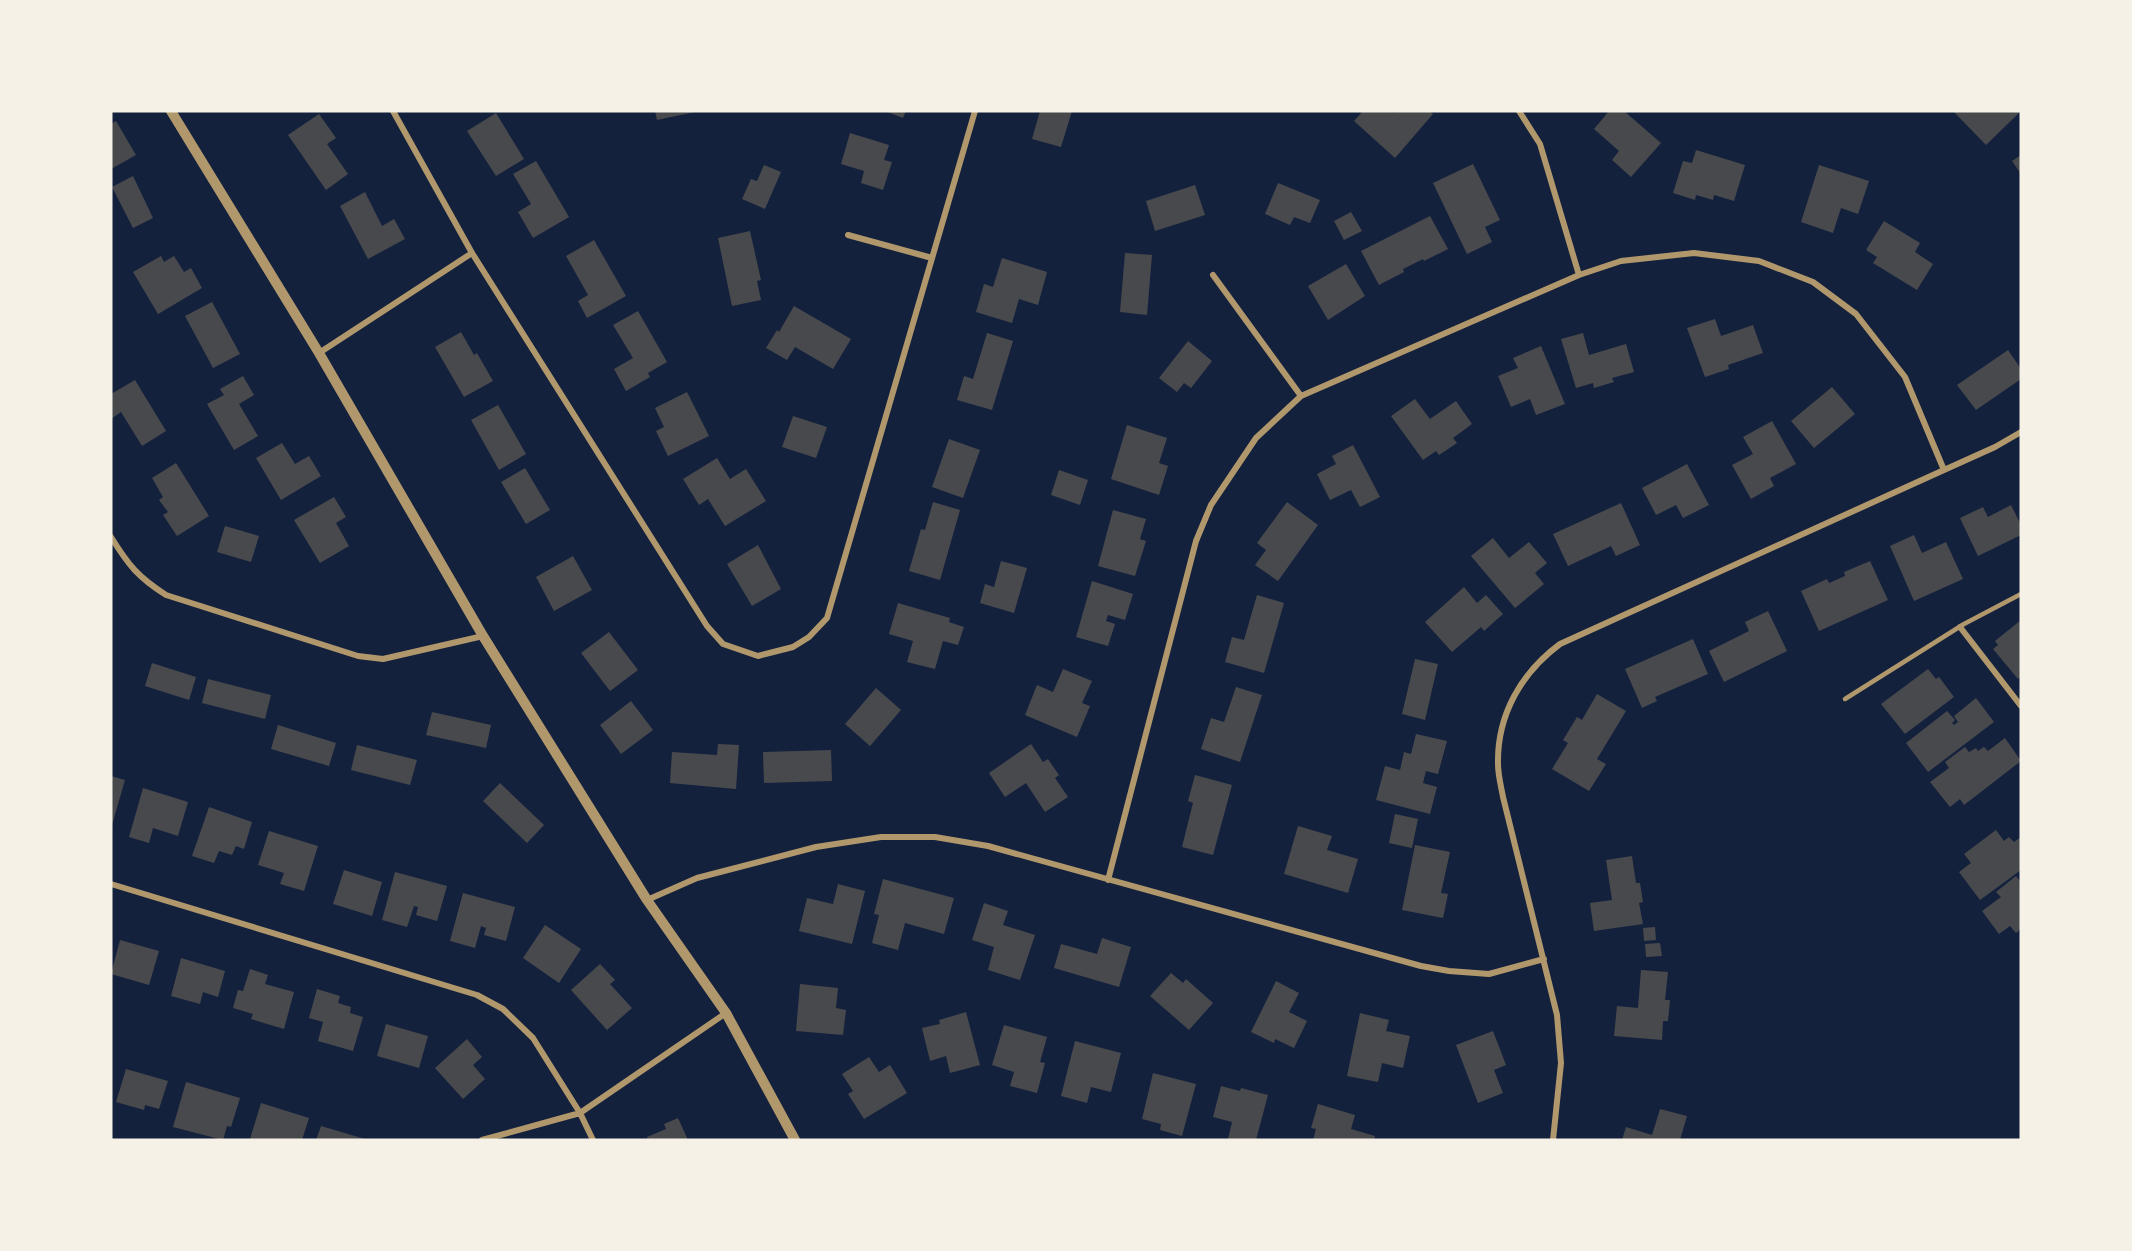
<svg xmlns="http://www.w3.org/2000/svg" width="2132" height="1251" font-family="'Fira Sans',sans-serif">
	<style>
		.building { fill: #48494c }
		.lines { fill: none; stroke-linecap: round; stroke-linejoin: round }
		.service { stroke: #b1986c; stroke-width: 4.5 }
		.minor { stroke: #b1986c; stroke-width: 6 }
		.tertiary { stroke: #b1986c; stroke-width: 10 }
	</style>
	<rect width="100%" height="100%" fill="#14213d"/>
	<path class="building" d="M655,111H694L695,112L657,120Z
		M885,111H906L903,118Z
		M1040,111H1072L1061,147L1032,139Z
		M1363,111H1391L1393,113L1394,111H1430L1433,114L1395,158L1354,121Z
		M1609,111H1624L1661,143L1631,177L1612,160L1619,151L1594,129Z
		M1953,111H2021L1986,145Z
		M496,113L524,159L496,176L467,131Z
		M319,114L336,138L327,144L348,174L326,190L288,135Z
		M116,121L136,155L111,169V124Z
		M850,133L889,145L884,160L892,162L883,190L861,183L864,171L841,164Z
		M1696,150L1745,165L1734,201L1714,195L1713,200L1696,195L1695,200L1673,193L1683,161L1692,163Z
		M2021,155V174L2012,161Z
		M536,161L569,217L533,238L518,212L531,204L513,174Z
		M1473,164L1500,220L1485,227L1492,242L1467,254L1433,183Z
		M764,165L781,172L765,209L742,199L751,179L757,181Z
		M1819,165L1869,181L1858,214L1841,208L1833,233L1801,222Z
		M133,176L153,218L133,228L112,187Z
		M1278,183L1320,200L1310,223L1294,217L1290,225L1265,214Z
		M1195,185L1205,215L1155,231L1146,201Z
		M365,192L382,226L394,219L405,239L368,259L340,206Z
		M1351,212L1362,231L1344,240L1334,221Z
		M1430,216L1448,249L1424,261L1423,259L1403,269L1404,272L1379,285L1361,251Z
		M1884,221L1920,243L1915,252L1933,264L1917,290L1873,263L1877,257L1866,250Z
		M750,231L761,280L757,281L761,300L732,306L718,238Z
		M594,240L626,296L587,318L578,301L588,295L566,256Z
		M1125,253L1152,255L1147,315L1120,312Z
		M161,256L164,262L174,256L184,272L191,268L202,288L158,314L133,272Z
		M1002,258L1047,272L1038,305L1019,299L1012,323L976,312L984,284L993,287Z
		M1346,264L1365,296L1328,320L1308,286Z
		M212,302L240,354L213,368L185,316Z
		M794,306L851,339L833,369L795,347L787,360L766,348L777,330L779,332Z
		M638,311L667,362L648,373L650,377L626,391L614,369L633,358L613,325Z
		M1715,319L1721,336L1753,325L1763,353L1728,365L1729,369L1705,377L1687,328Z
		M461,332L474,355L477,353L493,381L464,397L435,347Z
		M987,333L1013,341L992,410L957,400L964,376L973,379Z
		M1583,333L1589,355L1626,344L1634,372L1612,378L1614,382L1594,388L1593,383L1576,388L1561,339Z
		M1188,341L1212,361L1191,388L1184,383L1177,392L1159,378Z
		M1541,346L1565,404L1536,415L1530,399L1511,407L1498,376L1518,368L1513,358Z
		M2008,350L2021,369V379L1976,410L1957,385Z
		M243,376L254,395L239,404L258,436L234,450L207,404L224,395L220,389Z
		M135,380L166,431L142,446L121,412L111,419V394Z
		M1832,387L1855,414L1814,448L1791,421Z
		M687,392L709,436L668,456L656,431L664,427L655,408Z
		M1415,399L1430,419L1456,401L1472,424L1453,438L1457,443L1439,455L1436,451L1423,460L1391,416Z
		M498,405L526,454L499,470L471,420Z
		M793,416L827,427L816,458L782,447Z
		M1772,421L1796,464L1770,478L1774,486L1751,499L1732,465L1753,454L1743,437Z
		M1127,425L1167,438L1159,463L1168,466L1159,495L1111,479Z
		M949,439L980,450L963,498L932,487Z
		M282,443L295,464L309,456L321,476L281,500L256,458Z
		M1353,445L1380,497L1360,507L1351,490L1330,500L1317,474L1336,464L1332,456Z
		M717,458L730,479L746,469L766,501L725,526L708,499L699,505L683,479Z
		M176,463L209,516L177,536L163,515L168,512L159,500L163,497L152,478Z
		M1687,464L1709,505L1683,518L1676,505L1656,515L1642,488Z
		M525,468L550,510L526,524L501,482Z
		M1059,470L1088,480L1080,505L1051,495Z
		M334,497L346,517L336,523L349,546L320,563L294,520Z
		M933,502L960,510L940,580L909,571L921,529L925,530Z
		M1287,502L1318,525L1278,581L1255,565L1266,550L1257,543Z
		M1621,503L1640,545L1616,556L1611,546L1568,566L1553,534Z
		M2011,505L2021,525V535L1978,556L1960,518L1983,507L1988,517Z
		M1113,510L1146,519L1140,539L1146,541L1135,576L1098,566Z
		M225,526L259,536L251,562L217,552Z
		M1914,535L1922,553L1946,542L1963,579L1914,601L1890,546Z
		M1493,538L1509,558L1529,542L1547,563L1535,573L1544,584L1515,608L1471,556Z
		M758,545L781,589L752,606L727,564Z
		M573,556L592,590L554,611L536,577Z
		M1001,561L1027,568L1014,613L980,603L985,584L994,587Z
		M1870,561L1888,600L1819,631L1801,591L1827,579L1829,583L1845,576L1844,572Z
		M1092,581L1133,594L1125,620L1108,615L1106,621L1115,624L1108,646L1076,637Z
		M1464,587L1477,603L1486,595L1503,614L1484,631L1481,627L1452,652L1425,622Z
		M1257,595L1284,603L1264,673L1225,662L1232,637L1244,640Z
		M898,603L950,618L949,622L964,627L958,645L943,641L935,669L907,662L913,641L889,634Z
		M1768,611L1787,651L1724,682L1709,651L1749,631L1745,622Z
		M2021,620V676L2018,679L1993,649L1998,645L1995,641Z
		M609,632L638,670L610,691L581,653Z
		M1693,639L1708,674L1655,697L1657,701L1642,708L1625,669Z
		M1415,659L1438,664L1425,720L1402,714Z
		M152,663L196,677L189,700L145,686Z
		M1063,669L1092,681L1082,703L1090,706L1077,737L1025,715L1037,685L1053,692Z
		M1928,669L1936,679L1939,677L1954,697L1905,734L1881,704Z
		M208,679L271,695L265,719L202,703Z
		M1236,687L1262,695L1240,762L1201,749L1211,718L1224,722Z
		M876,688L901,710L870,746L845,724Z
		M1597,694L1626,711L1597,759L1606,764L1589,791L1552,769L1568,743L1563,740L1577,717L1582,720Z
		M1976,698L1994,722L1928,772L1906,743L1947,711L1955,720L1952,723L1954,725L1958,722L1954,716Z
		M631,701L653,730L621,754L600,725Z
		M432,712L491,725L486,748L426,735Z
		M278,725L336,743L329,766L271,749Z
		M1416,734L1447,741L1438,774L1426,771L1423,783L1437,787L1430,814L1376,800L1385,766L1400,770L1404,752L1411,754Z
		M2005,738L2021,761L1964,805L1960,799L1950,807L1930,782L1949,768L1945,762L1965,747L1969,752L1976,748L1978,751L1984,747L1988,751Z
		M718,744L739,745L736,789L670,783L672,752L717,755Z
		M1031,744L1043,762L1048,759L1059,775L1055,778L1068,797L1045,812L1026,783L1005,797L989,773Z
		M357,745L417,760L410,785L351,770Z
		M831,750L832,781L764,783L763,752Z
		M1195,775L1232,785L1213,855L1182,847L1193,803L1188,801Z
		M111,776L125,780L112,825H111Z
		M500,783L544,825L527,843L483,801Z
		M143,788L188,802L178,836L153,828L149,843L129,837Z
		M209,807L252,822L244,849L236,846L232,855L219,851L214,863L192,856Z
		M1395,814L1418,819L1412,848L1389,843Z
		M1298,826L1332,836L1327,850L1358,859L1348,893L1284,874Z
		M1996,830L2004,841L2009,837L2014,842L2021,837V870L1980,900L1959,872L1971,863L1964,854Z
		M269,831L318,846L304,891L280,884L284,873L258,865Z
		M1415,845L1450,852L1441,893L1448,894L1443,918L1402,910Z
		M1632,856L1636,883H1640L1643,902L1639,903L1643,924L1594,931L1590,903L1612,900L1606,860Z
		M344,870L382,882L372,916L333,904Z
		M395,872L447,886L437,921L416,915L418,907L414,906L407,927L382,920Z
		M2016,876L2021,882V929L2016,933L2010,926L1999,934L1982,911L2001,897L1996,892Z
		M883,879L954,898L944,934L905,923L898,950L872,943L879,915L874,914Z
		M838,884L865,891L852,944L799,931L807,898L833,904Z
		M463,893L515,907L506,941L484,935L486,928L481,926L475,948L450,941Z
		M984,903L1008,911L1003,925L1035,935L1020,980L988,970L994,947L972,940Z
		M545,925L581,949L559,983L523,958Z
		M1655,927L1656,940L1644,941L1643,928Z
		M1102,938L1131,947L1119,987L1054,968L1061,944L1097,954Z
		M120,940L159,951L149,985L111,974Z
		M1660,943L1662,956L1646,957L1645,944Z
		M181,958L225,971L218,997L203,992L200,1004L171,996Z
		M600,964L615,980L610,984L632,1008L607,1030L571,990Z
		M250,969L268,975L265,984L294,992L284,1029L251,1019L253,1014L233,1008L238,990L243,991Z
		M1641,970L1668,972L1665,1000H1670L1668,1021H1663L1662,1040L1614,1036L1617,1006L1638,1008Z
		M1171,973L1183,983L1186,979L1213,1003L1189,1030L1150,996Z
		M1276,981L1299,993L1289,1012L1307,1021L1294,1048L1275,1039L1274,1043L1251,1032Z
		M800,984L838,988L836,1008L846,1010L843,1035L796,1031Z
		M317,989L340,996L338,1003L351,1007L350,1013L363,1017L353,1051L318,1041L323,1022L309,1018Z
		M966,1012L980,1065L950,1073L946,1056L930,1061L922,1028L940,1024L939,1020Z
		M1360,1013L1389,1020L1386,1031L1410,1036L1403,1068L1382,1063L1378,1082L1347,1076Z
		M386,1024L428,1036L419,1068L377,1056Z
		M1004,1025L1047,1037L1040,1062L1045,1063L1037,1093L1010,1086L1014,1072L992,1065Z
		M1493,1031L1506,1065L1494,1070L1503,1093L1478,1103L1456,1045Z
		M467,1039L482,1057L473,1065L485,1079L463,1099L435,1068Z
		M1075,1041L1121,1053L1111,1092L1091,1087L1087,1103L1061,1096Z
		M869,1057L879,1072L890,1065L907,1093L864,1119L848,1094L853,1091L842,1074Z
		M126,1069L168,1081L159,1109L145,1105L144,1110L116,1102Z
		M1153,1073L1196,1084L1182,1136L1160,1130L1161,1124L1142,1119Z
		M186,1082L240,1098L231,1127L227,1126L223,1140L173,1127Z
		M1221,1086L1240,1091L1241,1088L1268,1095L1256,1140L1228,1139L1232,1122L1213,1117Z
		M261,1103L309,1118L302,1140L250,1139Z
		M1318,1104L1355,1115L1351,1129L1375,1136L1374,1140H1313L1316,1129L1311,1128Z
		M1660,1109L1687,1116L1680,1140H1622L1626,1127L1652,1135Z
		M678,1118L688,1140H648L647,1137L666,1129L664,1124Z
		M321,1126L365,1139V1140H316Z"/>
	<g class="lines">
		<path class="service" d="M1845,699L1964,624L2021,594"/>
		<path class="minor" d="M393,111L472,253L707,626L723,644L758,656L793,647L809,637L827,618L975,111
			M1519,111L1540,144L1579,275
			M848,235L932,258
			M1213,275L1301,396
			M319,353L472,253
			M111,537C129,566 138,577 166,595L358,656L383,659L483,636
			M1960,627L2021,706
			M1108,880L1196,541L1211,505L1256,438L1301,396L1579,275L1621,261L1694,253L1759,261L1813,282L1856,314L1905,377L1944,470
			M111,884L477,995L503,1009L533,1038L580,1113L593,1140
			M647,900L697,878L816,847L881,837H935L988,846L1421,966L1449,971L1489,974L1544,959
			M482,1140L580,1113L726,1013
			M1553,1140L1561,1063L1557,1015L1503,797C1501,786 1498,775 1498,764C1497,715 1521,673 1560,644L1944,470L1995,447L2021,432"/>
		<path class="tertiary" d="M171,111L319,353L483,636L647,900L726,1013L795,1140"/>
	</g>
	<rect width="2132" height="1251" fill="none" stroke="#f6f1e7" stroke-width="225"/>
</svg>
